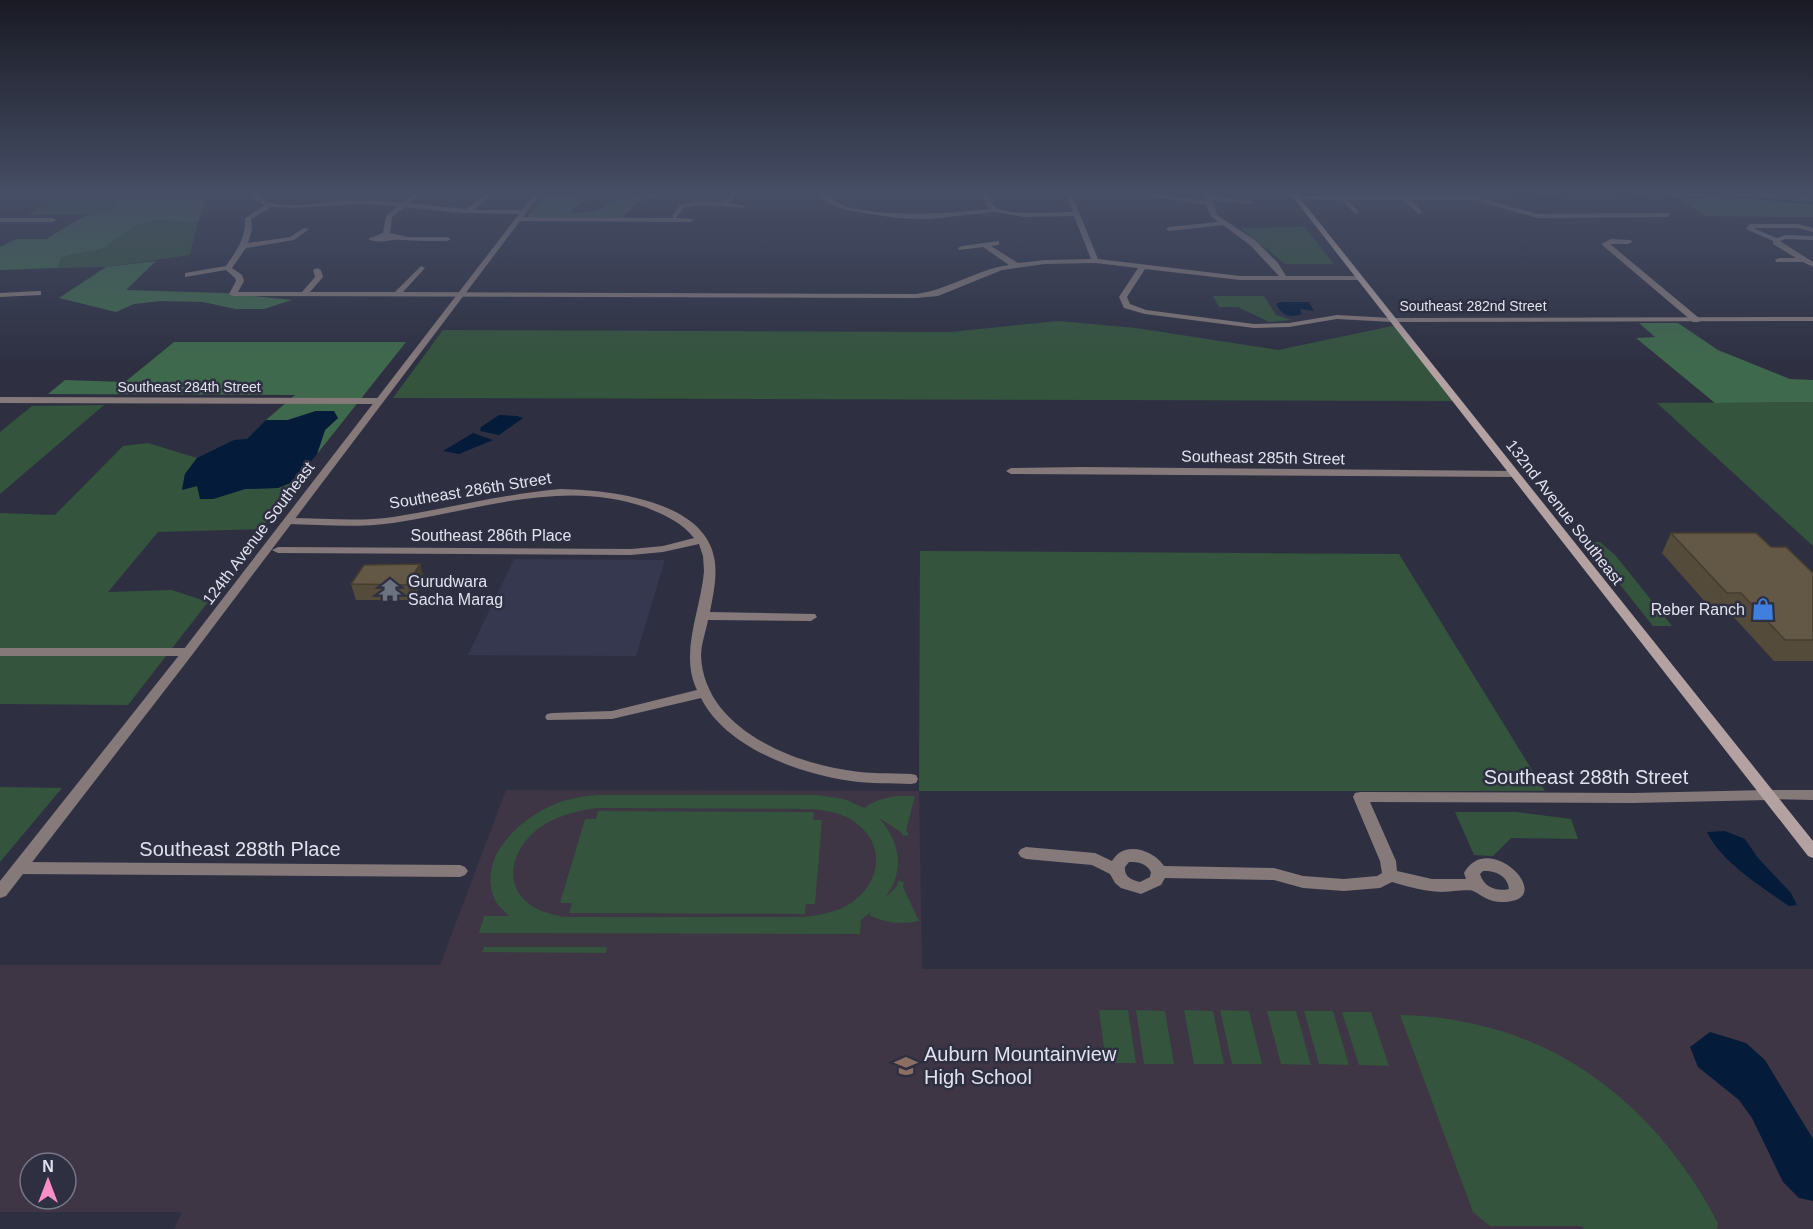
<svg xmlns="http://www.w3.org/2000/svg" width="1813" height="1229" font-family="Helvetica,sans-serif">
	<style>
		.built { fill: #363850 }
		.education { fill: #3e3545; fill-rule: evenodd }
		.green { fill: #34543d; fill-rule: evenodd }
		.forest { fill: #3f694c }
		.water { fill: #041b3a }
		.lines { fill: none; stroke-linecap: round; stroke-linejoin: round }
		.stream { stroke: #041b3a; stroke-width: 2 }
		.minor { fill: #85797a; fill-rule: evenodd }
		.tertiary { fill: #85797a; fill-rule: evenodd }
		.secondary { fill: #b4a2a2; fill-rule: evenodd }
		.wall { fill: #554b3b }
		.shaded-wall { fill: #453d30 }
		.building { fill: #635745; stroke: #453d30; stroke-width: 1.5 }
		.labels { text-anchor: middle; stroke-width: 5; stroke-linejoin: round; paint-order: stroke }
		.far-street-label { font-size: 14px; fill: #e1e2ee; stroke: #2e3042 }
		.street-label { font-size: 16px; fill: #e1e2ee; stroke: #2e3042 }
		.poi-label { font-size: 16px; fill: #e1e2ee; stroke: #2e3042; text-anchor: start }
		.near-street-label { font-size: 20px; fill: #e1e2ee; stroke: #2e3042 }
		.near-poi-label { font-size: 20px; fill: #e1e2ee; stroke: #2e3042; text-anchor: start }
	</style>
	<rect width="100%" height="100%" fill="#2e3042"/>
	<path class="built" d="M514,559L665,560L636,656L468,655Z"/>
	<path class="education" d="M506,790L919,791L922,969H1813V1229H174L182,1212H0V965H440ZM30,1163H66V1199H30Z"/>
	<path class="green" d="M65,192H129L109,212L95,215H27Z
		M152,220L198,222L190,255L106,267L57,268L62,257L104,248L135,225Z
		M1305,227L1334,264H1285L1240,228Z
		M1213,296H1264L1276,315L1291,320L1269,322L1238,307H1219Z
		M1058,321L1136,328L1278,350L1397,325L1457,401L393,398L443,330L951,332Z
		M1813,402V546L1657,403Z
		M104,405L0,494V432L32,406Z
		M148,443L197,458L185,474L182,489L197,486L213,499L245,489L278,488L295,481L261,529L158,532L108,592L172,590L208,602L128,705L0,704V513L55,515L123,446Z
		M1586,542H1600L1616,556L1672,626H1653Z
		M920,551L1399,554L1545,791H919Z
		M0,787L62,788L0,862Z
		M596,795H817L844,799L867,809L865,807C881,797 897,795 915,796L906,830L909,835L903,836L901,832L879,818C901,843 905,871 885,898L897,886L898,881L904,882L903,887L919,921C901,925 885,923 869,915L872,911L861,920L860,934L479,933L484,916H509C505,911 499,907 496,902C473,857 525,813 563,801C574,798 585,796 596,795ZM596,808L813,809C828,811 844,813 856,823C886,845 881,883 851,903C836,913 819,915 802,917H563C551,914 537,911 528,903C501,881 515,846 539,828C556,816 576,811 596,808Z
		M598,811L814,812L813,820H822L815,904H806L805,914L569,913L572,903H560L585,819H596Z
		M1455,812H1517L1571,819L1578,839L1511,838L1493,856L1474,855Z
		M484,947H607L606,953L482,952Z
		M1099,1010H1128L1136,1063H1106Z
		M1136,1010L1165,1011L1174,1064H1144Z
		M1184,1010L1213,1011L1224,1064H1194Z
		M1220,1010L1249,1011L1262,1064H1232Z
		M1267,1011H1296L1311,1065L1281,1064Z
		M1304,1011H1333L1349,1065L1319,1064Z
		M1342,1012H1371L1389,1066L1359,1065Z
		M1400,1015C1545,1018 1652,1098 1718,1223L1717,1229H1584L1582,1226H1490L1473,1212Z"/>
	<path class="forest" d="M129,192H208L198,222L153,220L135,225L104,248L62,257L57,268L0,270V247L16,239H46L84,216L109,212Z
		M658,192H690L638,201L622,218L527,217L546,196L582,194L586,200L571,209L572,213L596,211L614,201Z
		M1669,192H1796L1813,198V217L1706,216Z
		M156,261L126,290L225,293L292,300L264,309H236L203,302L161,301L134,304L116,312L59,298L106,267Z
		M1639,323H1678L1718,350L1790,379L1813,380V402L1715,403L1636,338L1655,337Z
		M174,342H406L317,454L325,430L338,418L316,411L288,420H266L295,395L48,394L65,380L125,382Z"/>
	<path class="water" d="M1281,302H1309L1314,311L1300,309L1302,314C1288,318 1283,316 1276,304Z
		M316,411H334L338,418L325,430L317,454L295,481L278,488L245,489L213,499H200L197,486L182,490L185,474L197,458L234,440L247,439L266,420H288Z
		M499,415L517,416L523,418L499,435L480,431L481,427Z
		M473,433L493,440L459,454L443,451Z
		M1725,831L1745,839L1758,858L1791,893L1797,905L1789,906C1762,887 1721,862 1707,832Z
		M1710,1032L1746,1043L1765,1060L1813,1139V1201L1799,1198L1783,1182L1752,1118L1739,1100L1698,1067L1690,1047Z"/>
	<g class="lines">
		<path class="stream" d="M1508,192L1520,196L1558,198L1571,194L1597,192L1626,195L1651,202L1715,195L1813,203"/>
		<path class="minor" d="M251,192H257C271,215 323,201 346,200C365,199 384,201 402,202L416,192H423L410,203L466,209L487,192H494L474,210H524L527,212L524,214L459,213L405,207L392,217L390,233L408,237H447L451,239L447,241C432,241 417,241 402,240C390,238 381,245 368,239L383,233L386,216L398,206L359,204L294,208L272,207L251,219L252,230L248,243L290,237L304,228L309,229L294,240L246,248L232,268L242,275L244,281L238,292H302L315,277L313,270L317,268L321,270L323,277L310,292H395L421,266L425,268L403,292L916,294C949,290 977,269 1009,265L983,247L959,250L958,248L962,246L999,241V245L991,246L1018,263L1045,260L1091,259L1074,216L1024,217L995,212L928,219L896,218L846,210L828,203L814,192C826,192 838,205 851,208C899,217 942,214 990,209L985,203L983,192H989C990,198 991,205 997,208C1012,216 1055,212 1073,212L1065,192H1071L1098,259L1240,276H1279L1250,245L1223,225L1169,231L1166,229L1169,227L1218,222L1211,216L1206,205L1145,195L1148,193L1206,201L1208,192H1214L1213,196L1252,201L1253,202L1250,204L1213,200L1217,215L1256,241L1278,263L1286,276H1360L1364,278L1360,280H1240L1145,269L1127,297L1130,304L1146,310L1254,324L1289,323L1337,315L1392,318L1396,320L1392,322L1337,319L1289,327L1254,328L1145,314L1124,308L1119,297L1138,268L1095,263L1045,264L1002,270L938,296L916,298L233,296L229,294L236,281L235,278L226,270L185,277V273L226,266C237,250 246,238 245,218L265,205L256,201Z
			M733,192H739L729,203L745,206V208L704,205L684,207L676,218L692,219L693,220L690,222L518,221L515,219L518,217L674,218L672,216L680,205L697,201L721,202L728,199Z
			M1297,196H1474L1538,214L1667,213L1670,215L1667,217L1538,218L1474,200H1411L1422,212L1419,214L1403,200H1348L1359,212L1356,214L1341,200L1295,199V197Z
			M0,218H53L56,220L53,222H0Z
			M1798,224L1813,228V232L1798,228H1753L1777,238L1785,235L1813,236V240L1786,239L1780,241L1813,262V267L1803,262H1776L1775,260L1779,258H1796L1773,244V241L1746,229L1750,224Z
			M1611,239L1631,240L1632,242L1628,244H1610L1699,318V322H1693L1601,244Z
			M38,291H41V295L0,297V293Z
			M0,397L378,398L383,401L378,404L0,403Z
			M1081,467L1514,471L1519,474L1514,477L1011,474L1006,471L1011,468Z
			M561,489C608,490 703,500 714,557C718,575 713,595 710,612L815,614L817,617L811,621L708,620C706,631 701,644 701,656C704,726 787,761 846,770C868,774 889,773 911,774L916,775L918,779L916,783L911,784C891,783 871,784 851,781C799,774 725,747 701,698L612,719L547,720L545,717L547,714L552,713L612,711L697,690C679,653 701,610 704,571L703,556L699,544L663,552L631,555L278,553L272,550L278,547L631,549L663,546L694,538C683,523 663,514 645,507C561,478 477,511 393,523C358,528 323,525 288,524L283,521L288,518C323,518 359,522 393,517C450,508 504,494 561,489Z
			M0,648H188L194,652L188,656H0Z
			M1768,790L1773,791L1775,795L1773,799L1768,800L1633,803L1370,802L1396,861L1397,871L1432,879H1466L1464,873C1486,832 1547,888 1516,900C1509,902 1501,903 1493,901C1485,899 1480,894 1473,891C1468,889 1449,892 1441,892C1424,891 1408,887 1392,882L1380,888L1344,891L1303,888L1274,880L1165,878L1161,885L1141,894L1121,888L1115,883L1110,874L1092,865L1026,859L1021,857L1018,853L1021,849L1026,847L1095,853L1112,861C1114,858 1116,855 1119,853C1133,843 1156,853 1164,866L1274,868L1303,876L1344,879L1377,876L1382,873L1380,861L1353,797L1355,793L1360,792L1633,793ZM1129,862C1139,862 1146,863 1151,872L1150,877L1140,882C1131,880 1124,876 1125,867ZM1483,871C1495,870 1508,876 1509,889C1496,892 1484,887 1480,874Z
			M19,862L460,865L465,867L468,871L465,875L460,877L19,874L14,872L11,868L14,864Z"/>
		<path class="tertiary" d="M536,192H542L192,655L6,896L0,898V881L184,649Z
			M1813,317V321L1392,322L1388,320L1392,318Z
			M1768,790H1813V800L1763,799L1761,795L1763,791Z"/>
		<path class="secondary" d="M1289,192H1295L1813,841V858L1808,856Z"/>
	</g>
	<path class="wall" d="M1671,533L1771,547L1813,573V661H1774L1731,614H1716L1662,553Z
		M420,564L424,579L412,600H356L351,584Z"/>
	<path class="shaded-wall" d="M420,564L424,579L412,600L407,585Z"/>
	<path class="building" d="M1671,533H1756L1771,547H1786L1813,573V640H1785L1741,593H1727Z
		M420,564L407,585L351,584L364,565Z"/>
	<linearGradient id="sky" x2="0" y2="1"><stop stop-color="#191a24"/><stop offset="0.53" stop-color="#464e65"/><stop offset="1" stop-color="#464e65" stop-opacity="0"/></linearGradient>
	<rect width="1813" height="364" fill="url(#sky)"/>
	<defs>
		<g id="temple-bare" transform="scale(1.8)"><path d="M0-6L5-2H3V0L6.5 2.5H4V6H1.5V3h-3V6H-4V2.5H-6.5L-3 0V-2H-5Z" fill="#6b7280" stroke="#2e3042" stroke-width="2.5" paint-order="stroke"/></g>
		<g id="shop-bare" transform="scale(1.8)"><path d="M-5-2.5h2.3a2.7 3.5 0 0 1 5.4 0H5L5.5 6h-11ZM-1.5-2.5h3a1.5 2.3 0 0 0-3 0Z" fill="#3f7fe0" stroke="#2e3042" stroke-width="2.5" paint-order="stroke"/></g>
		<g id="school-bare" transform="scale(1.8)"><path d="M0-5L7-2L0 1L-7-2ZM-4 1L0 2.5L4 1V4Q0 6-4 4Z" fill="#8d6e63" stroke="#2e3042" stroke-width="2.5" paint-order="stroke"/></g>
	</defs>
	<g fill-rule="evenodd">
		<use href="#temple-bare" x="390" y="590"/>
		<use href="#shop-bare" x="1763" y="609"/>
		<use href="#school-bare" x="906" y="1066"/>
	</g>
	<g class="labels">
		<g class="far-street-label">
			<text x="1473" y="311">Southeast 282nd Street</text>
			<text x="189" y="392">Southeast 284th Street</text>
		</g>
		<g class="street-label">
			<text transform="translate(1263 457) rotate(1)" y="6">Southeast 285th Street</text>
			<text transform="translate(470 490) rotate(-9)" y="6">Southeast 286th Street</text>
			<text transform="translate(1565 512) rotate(52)" y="6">132nd Avenue Southeast</text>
			<text transform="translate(258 533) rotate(-53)" y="6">124th Avenue Southeast</text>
			<text x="491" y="541">Southeast 286th Place</text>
		</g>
		<g class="poi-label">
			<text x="408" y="587">Gurudwara<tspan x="408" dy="18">Sacha Marag</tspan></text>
			<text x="1745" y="615" text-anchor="end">Reber Ranch</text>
		</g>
		<g class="near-street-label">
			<text x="1586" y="784">Southeast 288th Street</text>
			<text x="240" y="856">Southeast 288th Place</text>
		</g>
		<g class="near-poi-label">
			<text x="924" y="1061">Auburn Mountainview<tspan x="924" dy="23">High School</tspan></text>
		</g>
	</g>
	<g transform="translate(48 1181)"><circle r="28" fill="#2e3042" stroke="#767787" stroke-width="1.5"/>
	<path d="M0-4.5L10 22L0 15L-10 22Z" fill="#fa8fc8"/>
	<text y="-9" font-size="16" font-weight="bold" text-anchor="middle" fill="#e1e2ee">N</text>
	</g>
</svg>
